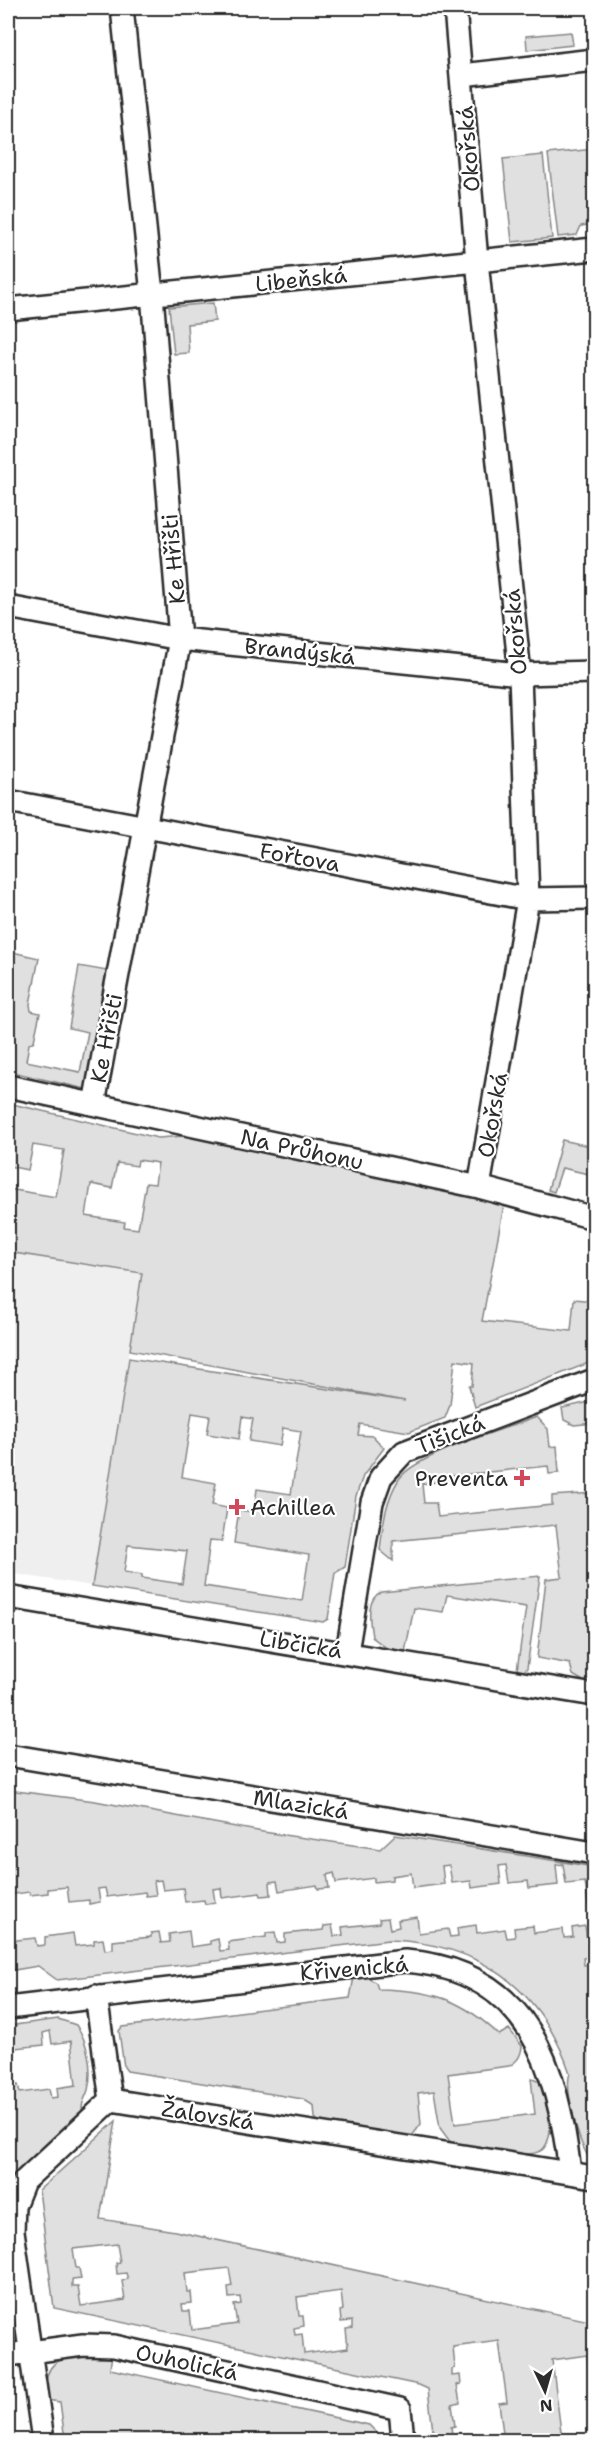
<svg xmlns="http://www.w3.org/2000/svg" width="602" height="2448" font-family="'Shantell Sans',sans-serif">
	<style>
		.built { fill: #efefef }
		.green { fill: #e0e0e0; stroke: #868686; stroke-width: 1.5; fill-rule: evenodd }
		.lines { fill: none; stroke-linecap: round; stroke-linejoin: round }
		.street-casing { stroke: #2b2b2b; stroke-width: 26 }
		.street { stroke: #fff; stroke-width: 21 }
		.poi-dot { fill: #d1495b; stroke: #fff; stroke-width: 2 }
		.labels { text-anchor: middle; stroke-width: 4.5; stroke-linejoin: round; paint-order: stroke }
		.street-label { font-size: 22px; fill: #2b2b2b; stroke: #fff }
		.poi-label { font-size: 22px; fill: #2b2b2b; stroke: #fff; text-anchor: end }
	</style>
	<rect width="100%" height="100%" fill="#fff"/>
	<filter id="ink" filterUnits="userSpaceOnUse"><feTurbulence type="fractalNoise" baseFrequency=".0167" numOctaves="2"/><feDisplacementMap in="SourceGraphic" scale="12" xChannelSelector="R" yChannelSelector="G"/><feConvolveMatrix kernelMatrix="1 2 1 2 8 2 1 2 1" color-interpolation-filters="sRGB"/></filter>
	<g filter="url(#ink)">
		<path class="built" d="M8,1252L142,1273L92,1586L8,1573Z"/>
		<path class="green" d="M571,32L573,45L527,50L526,36Z
			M594,149V224L581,226L577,235L558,237L548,154Z
			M543,155L552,238L512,242L503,159Z
			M213,303L215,321L187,324L189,353L174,354L169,307Z
			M8,951L39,958L30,1004L31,1011L40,1013L34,1041L29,1044L26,1061L80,1072L88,1032L69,1028L79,966L113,972L90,1090L8,1071Z
			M8,1103L158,1138L198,1135L504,1205L482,1321L571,1331L574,1299L594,1301V1361L475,1407L469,1386H472L474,1363L455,1360L450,1405L445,1418L409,1432L360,1424L358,1435L373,1436L384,1448L363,1476L356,1496L345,1567L335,1573L328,1619L323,1622L92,1586L129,1358L405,1401L130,1350L142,1273L8,1252V1189L56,1197L64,1150L33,1145L28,1170L8,1166ZM138,1160L158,1163L155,1184L146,1183L138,1229L124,1227L125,1222L86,1216L91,1184L112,1188L117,1163L137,1166ZM192,1413L210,1416L207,1434L239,1439L242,1417L253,1419L249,1441L280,1446L283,1428L301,1431L291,1494L257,1489L254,1512L239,1510L234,1543L309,1555L302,1601L204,1586L210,1540L222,1541L227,1508L212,1505L216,1483L182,1477ZM128,1545L187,1551L182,1584L142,1578V1575L124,1572Z
			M562,1140L594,1147L593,1175L562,1168L554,1192L548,1190Z
			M594,1401V1423L574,1425L564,1420L562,1408Z
			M537,1417L548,1429L550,1447L557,1446L559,1473L549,1474L548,1466L449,1476V1480L422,1484L424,1503H436L438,1517L552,1505V1496L594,1493V1682L583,1681L573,1675L570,1664L537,1658L546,1579L562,1577L556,1525L393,1541V1561L380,1550C383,1525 385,1501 399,1479C416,1454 506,1429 537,1417Z
			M540,1576L527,1668L524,1671L517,1670L526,1607L447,1595L443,1612L414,1608L405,1652L388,1649L372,1637C370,1622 365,1600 381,1592Z
			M8,1790L95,1801L263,1832L380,1849L395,1835L594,1867V1925L591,1926L585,1882L566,1884L563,1864L556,1865L558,1885L529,1888L528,1881L509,1883L506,1865L499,1866L501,1884L472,1888L471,1881L452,1883L449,1865L442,1866L444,1884L413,1888L411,1873L392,1876V1880L374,1882V1878L336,1883L334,1873L327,1875L329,1888L318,1889L317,1885L279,1891L277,1881L270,1882L271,1895L261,1896L260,1893L222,1898L221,1888L213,1889L215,1902L205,1904L204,1900L185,1902L183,1888L163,1890L161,1880L154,1881L156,1895L146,1896L145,1892L107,1897L105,1888L98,1889L100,1902L89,1904V1900L69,1902L67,1887L48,1889V1893L30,1895L29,1892L8,1895Z
			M417,1917L419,1933L448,1929L450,1937L458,1936L457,1928L476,1925L477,1933L505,1929L507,1938L515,1937L514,1928L533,1926L534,1933L563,1929L564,1938L573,1937L572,1928L585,1926L588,1946H592L593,1956L583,1958L584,1965L590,1964L594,2013L590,2014L591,2021L594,2020V2156H588C578,2141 564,2089 570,2073C541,1987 478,1943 389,1940L57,1980L38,1966L8,1971V1941L35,1938L37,1946L45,1945V1937L73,1933L75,1946L94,1944V1940L103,1939L105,1950L113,1949V1941L151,1937V1933L159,1932L161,1943L170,1942L169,1934L189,1931L191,1947L210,1944V1941L218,1939L220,1951L229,1950L228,1942L266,1937V1933L275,1932L277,1943L285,1942V1934L323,1930L324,1926L332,1925L334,1936L343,1935L342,1927L380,1923L379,1919L388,1918L390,1929L399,1927L398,1920Z
			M366,1976L376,1983L378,1989C430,1990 461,1998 499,2035L509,2029L522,2046C521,2056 518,2061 509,2066L448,2074L455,2124L535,2114L531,2078C552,2079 557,2138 542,2150C530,2160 467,2149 451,2143L440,2128L434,2091L418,2093L421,2124L412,2136L404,2137L320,2123L315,2118L314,2106L303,2099L127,2071L124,2067L119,2031L122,2027L350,1998L354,1977Z
			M58,2019L76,2025C88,2041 93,2071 88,2090C85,2100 81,2101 82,2112L8,2181V2087L18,2085L20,2093L49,2089L51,2098L58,2097L57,2088L76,2085L71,2041L52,2044L50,2031L43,2033L44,2045L15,2048L14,2041L8,2042V2026Z
			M116,2121L100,2219L175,2231L594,2322V2412L587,2355L552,2360L562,2440H570H504L499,2403L507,2402L499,2341L453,2347L455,2368L452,2369V2376L460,2375L461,2384L457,2385L460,2403L452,2405L455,2426L451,2427L452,2434L460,2433L461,2440H434L428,2389L419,2385L54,2308L39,2190ZM117,2244L120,2262L116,2263L117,2274L126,2273L128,2279L122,2281L125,2300L81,2306L78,2287H72V2280L81,2279L79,2268H76L73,2249ZM229,2268L232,2286L228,2287L229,2298L240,2297L241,2304L234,2305L237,2324L192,2330L190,2311H183L182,2304L192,2303L191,2292H187L185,2273ZM341,2291L343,2310L340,2311L341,2322L352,2321V2328L346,2329L348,2348L304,2354L302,2334L295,2335L294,2328L304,2326L303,2316H299L297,2297Z
			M95,2354H112L110,2369L369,2425L376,2432L377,2440H65L60,2402L46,2400C42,2357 60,2359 95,2354Z"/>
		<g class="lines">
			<g class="street-casing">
				<path id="street" d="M455,8L477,261L520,674L528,899L479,1187
					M462,75L594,60
					M8,309L594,249
					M8,607L180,639L520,674L594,672
					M8,801L528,899L594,898
					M8,1086L479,1187L594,1218
					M94,1104L180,639L152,294L122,8
					M8,1597L594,1695
					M347,1652L372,1502L381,1477L404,1452L594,1380
					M8,1755L594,1853
					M96,1996L111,2100
					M8,2008L405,1961C529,1970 557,2066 570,2172
					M8,2355L83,2345L114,2346L400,2409L403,2440
					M43,2440L13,2231L14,2206L24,2181L111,2100L594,2177"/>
			</g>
			<use href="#street" class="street"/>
		</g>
	</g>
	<g class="poi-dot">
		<path d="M519 1469h6v6h6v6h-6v6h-6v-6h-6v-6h6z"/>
		<path d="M234 1498h6v6h6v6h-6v6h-6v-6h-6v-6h6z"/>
	</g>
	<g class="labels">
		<g class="street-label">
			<text transform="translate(468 149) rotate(-95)" y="8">Okořská</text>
			<text transform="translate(301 279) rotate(-6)" y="8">Libeňská</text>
			<text transform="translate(173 559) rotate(-95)" y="8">Ke Hřišti</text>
			<text transform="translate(515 632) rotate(-95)" y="8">Okořská</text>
			<text transform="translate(300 651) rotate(6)" y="8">Brandýská</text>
			<text transform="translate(300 857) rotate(10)" y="8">Fořtova</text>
			<text transform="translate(106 1038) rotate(-79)" y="8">Ke Hřišti</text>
			<text transform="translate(492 1115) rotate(-80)" y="8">Okořská</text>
			<text transform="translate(302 1149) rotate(12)" y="8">Na Průhonu</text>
			<text transform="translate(450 1434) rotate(-21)" y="8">Tišická</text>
			<text transform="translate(301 1644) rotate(9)" y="8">Libčická</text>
			<text transform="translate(301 1804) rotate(9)" y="8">Mlazická</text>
			<text transform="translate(354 1968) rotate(-5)" y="8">Křivenická</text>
			<text transform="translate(208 2115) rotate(9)" y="8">Žalovská</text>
			<text transform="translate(187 2362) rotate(12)" y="8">Ouholická</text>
		</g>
		<g class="poi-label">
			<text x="508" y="1486">Preventa</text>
			<text x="250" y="1515" text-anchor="start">Achillea</text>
		</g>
	</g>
	<rect width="602" height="2448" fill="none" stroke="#fff" stroke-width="30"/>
	<rect x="15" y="15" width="572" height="2418" fill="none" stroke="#2b2b2b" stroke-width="2" filter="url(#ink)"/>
	<g transform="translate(545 2391) rotate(175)" stroke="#ffffff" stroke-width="4.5" paint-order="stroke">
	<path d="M0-4.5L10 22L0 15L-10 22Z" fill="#2b2b2b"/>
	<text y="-9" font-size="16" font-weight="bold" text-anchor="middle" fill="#2b2b2b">N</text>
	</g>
</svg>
